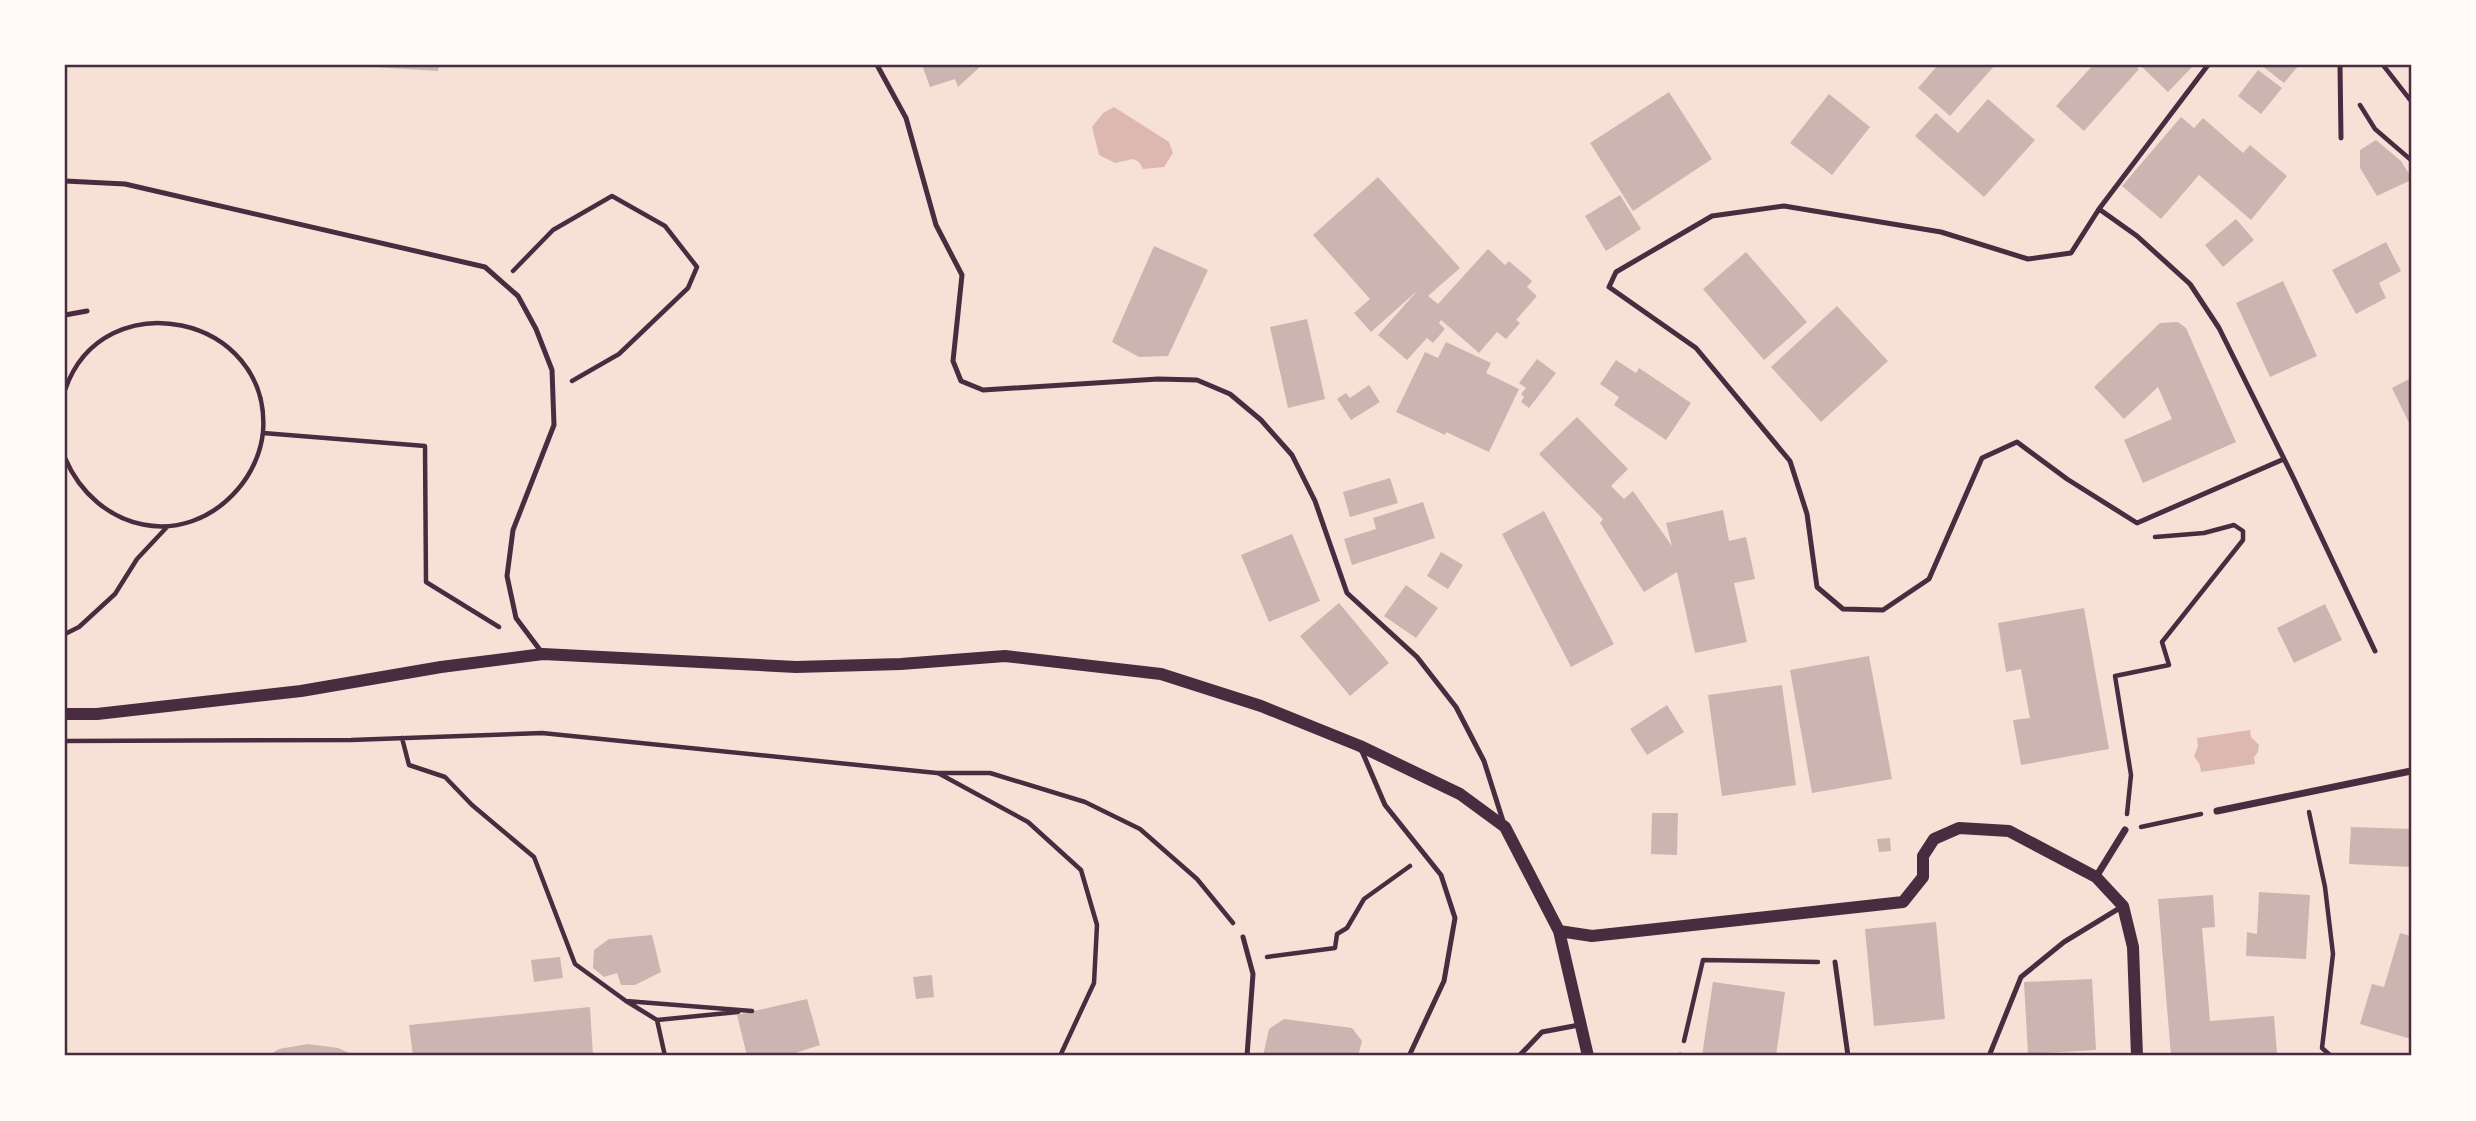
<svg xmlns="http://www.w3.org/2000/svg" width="2476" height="1121" font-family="Montserrat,sans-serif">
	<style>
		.water { fill: #dcb8b0 }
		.building { fill: #ccb4b1 }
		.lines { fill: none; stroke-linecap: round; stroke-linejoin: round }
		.path { stroke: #4a2c40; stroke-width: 4.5 }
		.service { stroke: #4a2c40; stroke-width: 5 }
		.minor { stroke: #4a2c40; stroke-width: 7 }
		.tertiary { stroke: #4a2c40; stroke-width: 12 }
		.neatline { fill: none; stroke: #4a2c40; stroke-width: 2.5 }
	</style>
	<rect width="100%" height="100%" fill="#f7e1d7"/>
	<path class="water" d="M1114,107L1169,142L1173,153L1164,167L1143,169L1139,162L1133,159L1115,163L1099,155L1092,127L1103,113Z
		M2250,730L2251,737L2259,745L2258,752L2254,757L2255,764L2201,772L2200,765L2194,756L2198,746L2197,738Z"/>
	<path class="building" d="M373,65H439L438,71L373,67Z
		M922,65H982L958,87L955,79L930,87Z
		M1938,65H1995L1950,116L1918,88Z
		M2093,65H2134L2139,69L2084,131L2056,106Z
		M2140,65H2194L2168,92Z
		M2261,65H2299L2284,83Z
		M2258,70L2282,88L2261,114L2238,96Z
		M1669,92L1712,159L1633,211L1590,143Z
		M1829,94L1870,127L1832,175L1790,143Z
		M1988,99L2035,140L1984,197L1915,136L1936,113L1958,133Z
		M2181,117L2194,128L2203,118L2243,153L2250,145L2287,176L2251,220L2199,175L2161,219L2122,186Z
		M2376,140L2401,161L2411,177V180L2377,196L2360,168V150Z
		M1378,177L1460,268L1428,296L1438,304L1488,249L1505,265L1509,261L1532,281L1527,287L1537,296L1516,320L1520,323L1506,339L1497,332L1479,353L1441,320L1439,323L1445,329L1433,343L1427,338L1407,360L1378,335L1418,290L1371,332L1354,313L1370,299L1313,235Z
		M1620,195L1641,229L1606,251L1585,216Z
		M2236,219L2254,240L2223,267L2205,245Z
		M2386,242L2401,271L2379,283L2386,298L2356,314L2332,270Z
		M1154,246L1208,270L1168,356L1139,357L1112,342Z
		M1746,252L1807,322L1764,360L1703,289Z
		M2283,281L2317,356L2270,377L2236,303Z
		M1837,306L1888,361L1821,422L1771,367Z
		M1307,319L1325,399L1288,408L1270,327Z
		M2178,322L2186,328L2236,442L2143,483L2124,440L2172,419L2158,387L2124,419L2094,387L2160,323Z
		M1446,342L1491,363L1486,373L1519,389L1489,452L1446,432L1445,435L1396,412L1425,352L1438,358Z
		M1537,359L1556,373L1529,408L1521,402L1524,397L1521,394L1526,388L1519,383Z
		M1616,360L1636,373L1639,368L1691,403L1666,440L1614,405L1619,397L1600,384Z
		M2411,378V427L2392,388Z
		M1369,385L1380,402L1351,420L1337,399L1346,393L1350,398Z
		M1577,417L1628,469L1611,486L1624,499L1633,491L1672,546L1666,523L1723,510L1729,541L1746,537L1755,579L1734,583L1747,642L1695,653L1677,572L1644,592L1600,523L1603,519L1539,454Z
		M1390,478L1398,503L1350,517L1343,492Z
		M1423,502L1435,538L1352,565L1344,539L1376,529L1373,518Z
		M1544,511L1614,644L1571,667L1502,534Z
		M1292,534L1320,601L1269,622L1241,555Z
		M1441,552L1463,565L1448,589L1427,576Z
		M1406,585L1438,608L1416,638L1384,616Z
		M1339,603L1389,663L1350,696L1300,636Z
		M2325,604L2342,640L2294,663L2277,628Z
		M2084,608L2109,749L2021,765L2013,720L2030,718L2021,669L2006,672L1998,623Z
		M1869,656L1892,779L1812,793L1790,670Z
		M1782,685L1796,785L1722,796L1708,695Z
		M1667,705L1684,732L1647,755L1630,729Z
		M1652,813H1678L1677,855L1651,854Z
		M2351,827L2411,829V867L2349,864Z
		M1890,838L1891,851L1879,852L1877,839Z
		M2259,892L2310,895L2306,959L2246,956L2247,932L2257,934Z
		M2213,895L2215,927L2202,928L2210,1021L2274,1016L2277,1053L2243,1056H2171L2158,899Z
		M1936,922L1945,1019L1874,1026L1865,929Z
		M2400,933L2411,936V1039L2360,1024L2372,984L2384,987Z
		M652,935L661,972L635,985H621L617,973L604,977L593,968L594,950L609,939Z
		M560,957L563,978L534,982L531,960Z
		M932,975L934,997L916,999L913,977Z
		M2092,979L2096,1050L2028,1054L2024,982Z
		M1713,982L1785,992L1776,1056H1702Z
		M807,999L820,1045L786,1056H747L737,1015Z
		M590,1007L593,1056H413L409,1025Z
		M1284,1019L1352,1028L1362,1041L1358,1056H1263L1269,1029Z
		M308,1044L338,1048L356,1056H267L279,1049Z"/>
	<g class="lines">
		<path class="path" d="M2383,65L2411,101
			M2360,105L2375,129L2411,160
			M513,271L553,230L612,196L665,226L697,267L688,288L619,354L572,381
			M65,390C103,279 272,315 263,432C261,453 251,474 238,489C184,552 96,531 65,458
			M263,433L425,446L426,582L499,627
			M65,634L79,627L115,594L137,559L167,527
			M402,738L409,765L445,777L472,805L534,857L575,964L626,1001L752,1011
			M65,741L351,740L542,733L937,773H990L1085,802L1140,829L1197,879L1233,923
			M938,773L1028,822L1081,870L1097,925L1094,983L1060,1056
			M2309,812L2325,887L2333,954L2322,1048L2331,1056
			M2127,814L2131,775L2115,676L2169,665L2162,642L2243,540V531L2234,525L2204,533L2155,537
			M2141,827L2201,814
			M1267,957L1335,948L1337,934L1347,928L1364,899L1410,866
			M626,1001L657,1020L665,1056
			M657,1020L738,1012
			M1684,1041L1703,960L1818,962"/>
		<path class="service" d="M877,65L906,118L936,225L962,275L953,361L961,381L983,390L1158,379L1197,380L1230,394L1261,420L1292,455L1315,501L1347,593L1417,657L1456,707L1484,761L1503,821
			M2208,65L2099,209L2071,253L2028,259L1941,232L1784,206L1712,216L1616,272L1609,287L1696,348L1790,461L1807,514L1817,587L1843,609L1883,610L1929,579L1982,458L2017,442L2067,479L2137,523L2284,459
			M2340,65L2341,138
			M65,181L125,184L485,267L518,296L536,329L552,370L554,425L513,530L507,576L516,618L543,654
			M2099,209L2137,236L2190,284L2219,328L2293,477L2375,651
			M65,315L87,311
			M1361,749L1385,805L1441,875L1455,918L1444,981L1409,1056
			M1243,937L1253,974L1247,1056
			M1835,962L1848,1056
			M1519,1056L1542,1032L1579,1025
			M1677,1056L1680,1055
			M1989,1056L2021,977L2064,942L2123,906"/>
		<path class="minor" d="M2217,811L2411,771
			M2096,877L2125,830"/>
		<path class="tertiary" d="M65,714H97L301,691L441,667L543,654L796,667L901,664L1005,656L1161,674L1261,706L1360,746L1460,794L1505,827L1559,931L1588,1056
			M1559,931L1592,936L1903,902L1923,877V856L1934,839L1959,828L2009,831L2096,877L2123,906L2133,947L2137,1056"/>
	</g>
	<rect width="2476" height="1121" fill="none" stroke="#fffaf5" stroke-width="133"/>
	<rect x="66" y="66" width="2344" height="988" class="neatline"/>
</svg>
